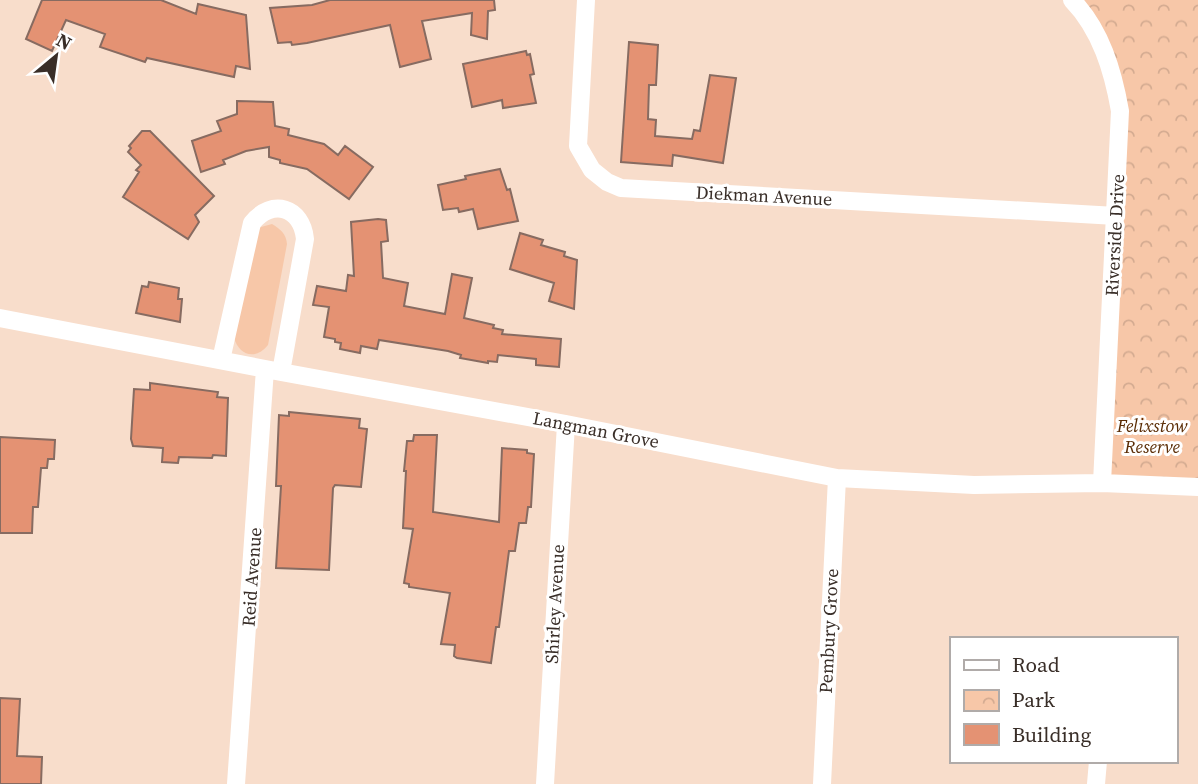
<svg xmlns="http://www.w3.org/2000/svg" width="1198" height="784" font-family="'Source Serif 4',serif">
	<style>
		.grass { fill: #f7c7a8 }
		.park { fill: url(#park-crowns) }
		.building { fill: #e49273; stroke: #876b61; stroke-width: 2 }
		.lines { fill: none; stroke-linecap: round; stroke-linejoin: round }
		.minor { stroke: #fff; stroke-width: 18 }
		.labels { text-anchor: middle; stroke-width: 6; stroke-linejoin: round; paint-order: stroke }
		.street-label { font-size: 18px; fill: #392e28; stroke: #fff }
		.park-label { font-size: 18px; font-style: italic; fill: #5a2c04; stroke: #fff }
	</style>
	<defs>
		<pattern id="park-crowns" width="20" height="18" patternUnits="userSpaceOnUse" patternTransform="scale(1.75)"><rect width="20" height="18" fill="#f7c7a8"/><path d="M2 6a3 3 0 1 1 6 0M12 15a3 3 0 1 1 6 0" fill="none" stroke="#d4ab91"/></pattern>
	</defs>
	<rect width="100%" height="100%" fill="#f8ddcb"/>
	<path class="grass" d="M272,224C280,229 286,233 287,244L268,345C255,361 239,355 234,338L253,233L261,227Z"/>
	<path class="park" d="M1078,0H1198V487L1102,483L1120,111Z"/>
	<path class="building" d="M42,0H161L196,14L198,4L246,15L250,69L236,66L234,77L147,58L145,62L100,47L105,34L66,20L52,51L26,39Z
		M330,0H494L495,10L488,11L487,39L471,35L472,13L422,21L431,59L400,67L390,25L307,43L292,45L291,42L278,43L270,8L312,5Z
		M629,42L658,45L656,85H649L648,119L656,120L655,136L692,139L694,130L700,131L710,75L736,78L723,163L673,155L672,166L621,162Z
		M526,51L527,55L530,54L534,74L530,75L536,103L503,108L502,100L472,107L463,64Z
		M237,101L273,102L275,126L289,129L288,135L324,144L338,155L345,146L373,167L349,199L307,169L280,163V160L269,157V147L246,151L223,160L225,164L201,172L192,141L221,131L217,121L237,114Z
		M142,131H150L214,196L195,215L199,222L188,239L123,197L139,172L136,170L141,165L128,152L131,148L129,146Z
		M500,169L507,190L510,189L518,221L478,229L473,209L459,212L458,208L443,210L438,185L466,179L465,176Z
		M378,219L386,220L388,241L381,242L383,278L408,283L404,306L445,314L452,274L472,278L464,318L494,325L493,328L503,330L502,334L561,339L559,367L536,365V359L498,355L497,362L488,361V363L460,358L461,355L448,351L379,340L377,349L361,346L360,353L340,349L341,343L335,342V339L324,337L329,307L313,305L317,286L346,291L348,275L354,276L351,222Z
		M520,233L543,240L541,245L565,252L564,256L577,260L574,309L549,301L554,283L510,269Z
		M149,282L179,288L178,299H182L180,322L136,313L142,286L148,287Z
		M150,383L218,392L217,397L228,398L226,456L213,455L212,458L179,457L178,463L162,462L163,448L133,446L131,439L134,389L150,390Z
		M289,412L360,419L359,428L367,429L361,487L335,485L333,488L329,570L276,568L281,486H276L279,415L289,416Z
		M414,435H437L433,512L499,522L502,448L527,450V453L534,454L531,507H528L526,523H519L515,551H509L499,627H496L491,663L457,658L454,656L455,645L441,644L450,593L409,587V584L404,583L413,529L403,528L406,471H404L407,441H413Z
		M0,437L55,440L54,459H48L47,468H41L38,507H33L32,533H0Z
		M0,698L20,699L17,756L42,757L41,784H0Z"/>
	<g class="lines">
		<path class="minor" d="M586,0L578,146L592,170L607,182L621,188L1116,216
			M1072,0C1101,30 1113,71 1120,111L1102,483
			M0,318L281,372L566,424L837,478L974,485L1102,483L1198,487
			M221,360L252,223C272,198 302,207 305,239L281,372
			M236,784L265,369
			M545,784L566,424
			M822,784L837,478
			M1096,784L1098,761"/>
	</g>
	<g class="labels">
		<g class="street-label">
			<text transform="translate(764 196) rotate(3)" y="6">Diekman Avenue</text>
			<text transform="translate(1115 235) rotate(-87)" y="6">Riverside Drive</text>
			<text transform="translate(596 430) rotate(11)" y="6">Langman Grove</text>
			<text transform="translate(252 577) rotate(-86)" y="6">Reid Avenue</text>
			<text transform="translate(555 604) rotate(-87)" y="6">Shirley Avenue</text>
			<text transform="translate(829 631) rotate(-87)" y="6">Pembury Grove</text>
		</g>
		<g class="park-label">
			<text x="1152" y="432">Felixstow<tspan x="1152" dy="21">Reserve</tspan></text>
		</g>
	</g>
	<rect x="950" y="637" width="228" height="126" fill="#ffffff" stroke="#b0aba9" stroke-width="2"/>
	<rect x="964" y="660" width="35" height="10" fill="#ffffff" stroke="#b0aba9" stroke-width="2"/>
	<text x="1012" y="672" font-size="21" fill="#392e28">Road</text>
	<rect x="964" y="690" width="35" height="21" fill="url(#park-crowns)" stroke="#b0aba9" stroke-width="2"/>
	<text x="1012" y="707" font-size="21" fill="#392e28">Park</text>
	<rect x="964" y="724" width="35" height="21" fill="#e49273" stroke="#b0aba9" stroke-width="2"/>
	<text x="1012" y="742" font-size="21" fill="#392e28">Building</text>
	<g transform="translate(56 56) rotate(29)" stroke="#ffffff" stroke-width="5" paint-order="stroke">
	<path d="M0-5L12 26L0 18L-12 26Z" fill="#392e28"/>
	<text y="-10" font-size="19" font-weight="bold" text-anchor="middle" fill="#392e28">N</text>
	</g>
</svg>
